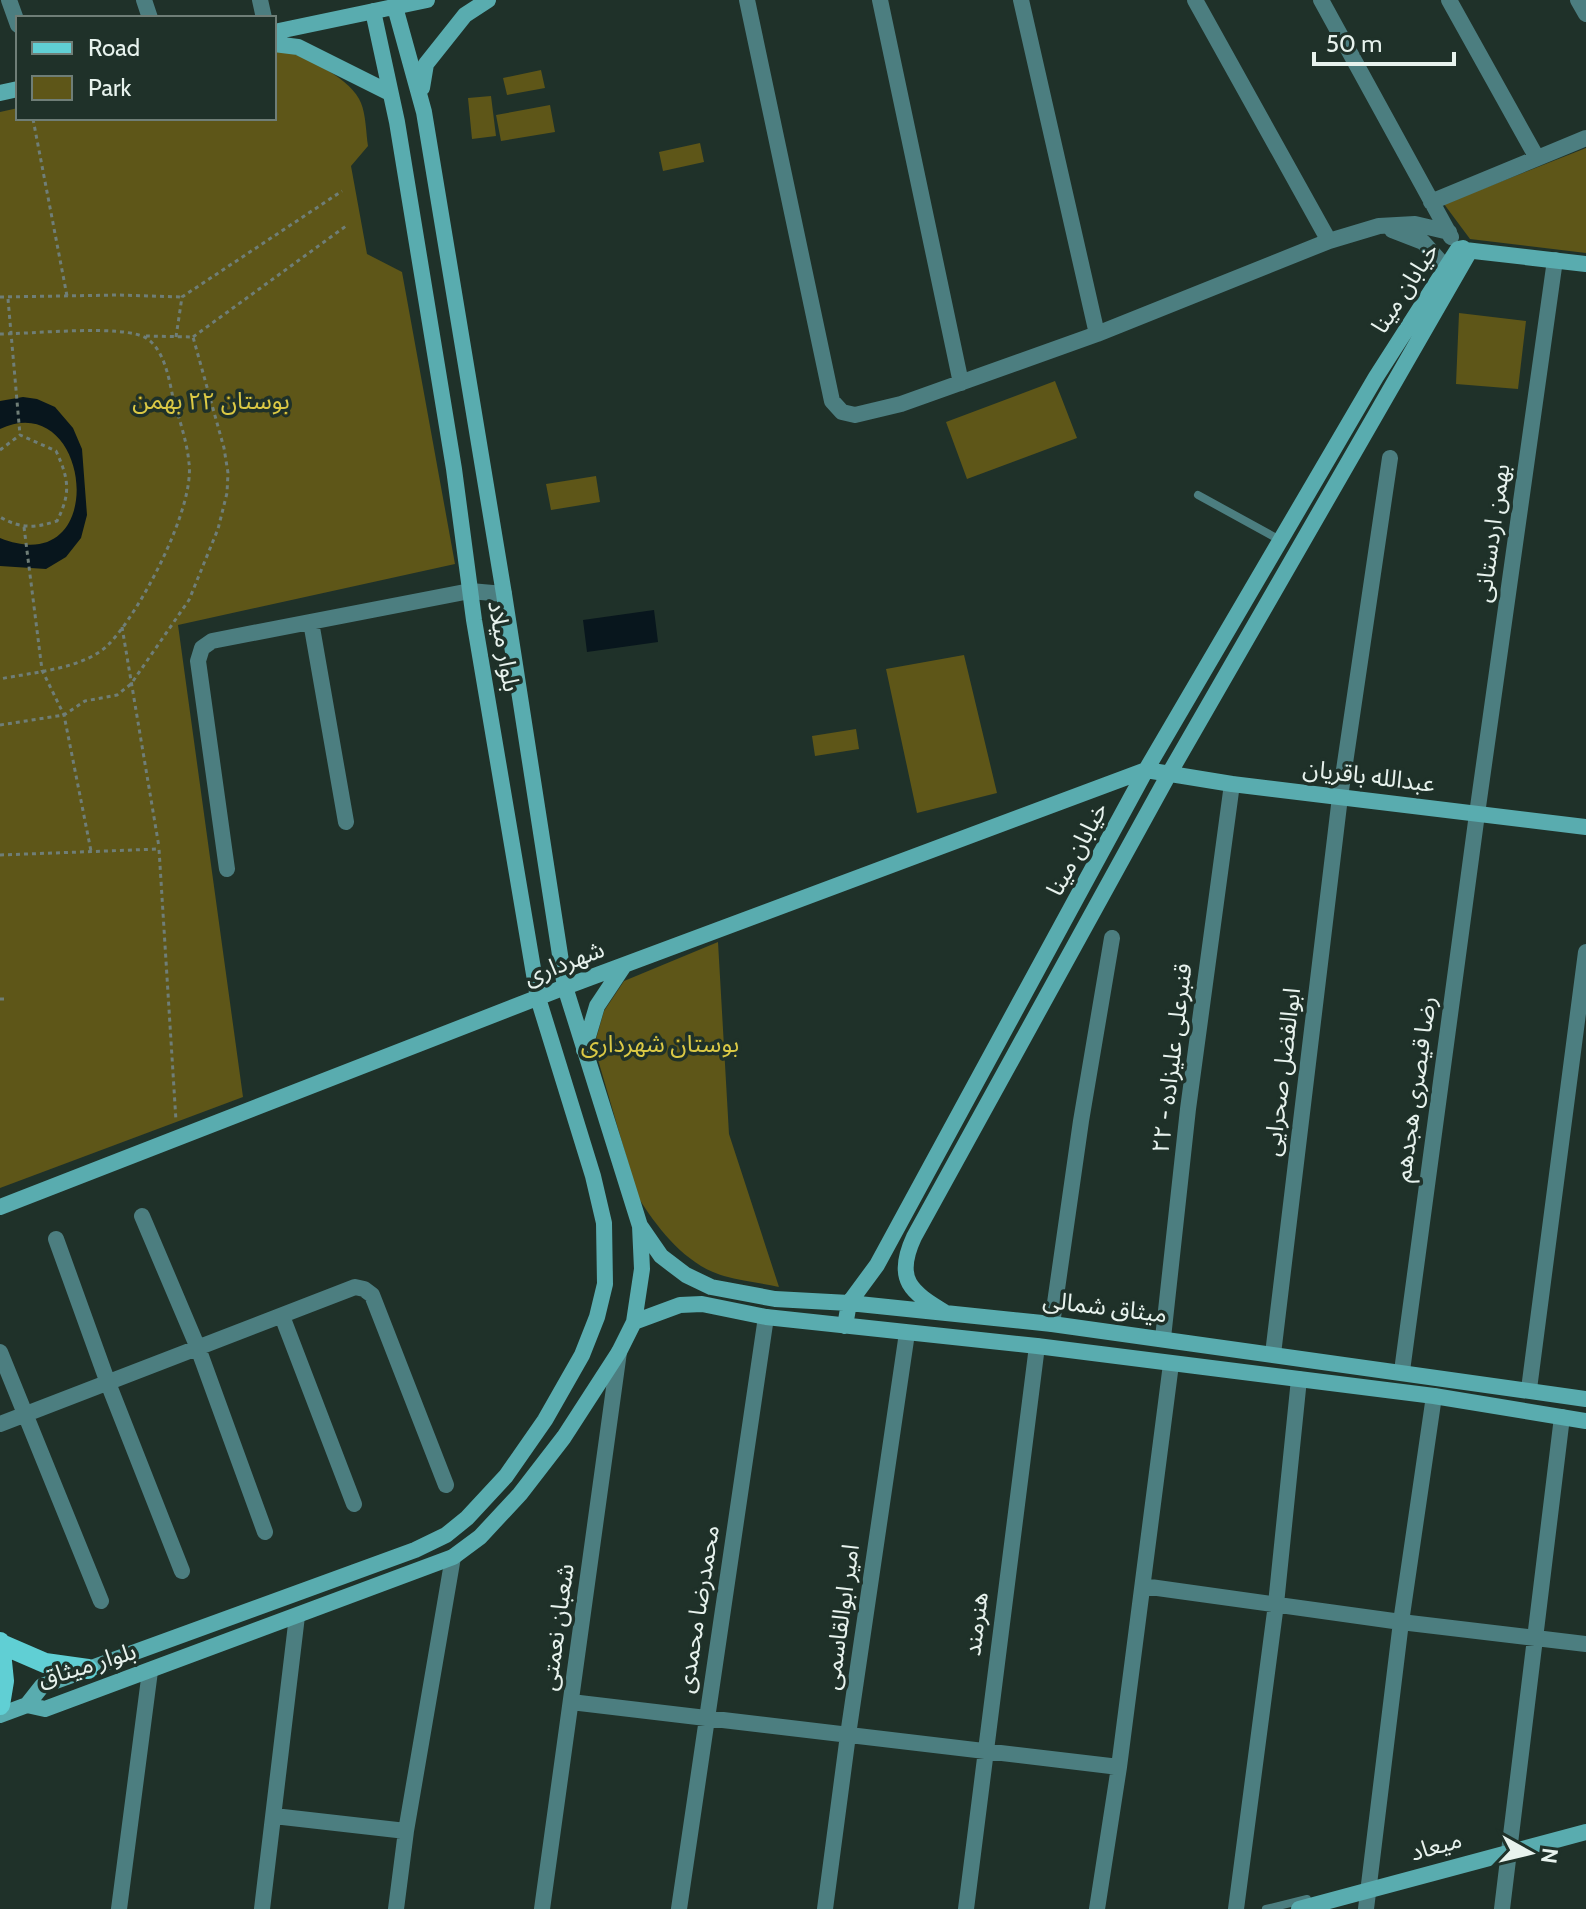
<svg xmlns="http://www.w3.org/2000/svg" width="1586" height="1909" font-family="Cabin,'Noto Sans Arabic',sans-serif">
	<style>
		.green { fill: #5e5618 }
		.water { fill: #08161d }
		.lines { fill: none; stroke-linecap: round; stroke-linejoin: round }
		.path { stroke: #6f7e77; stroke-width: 3; stroke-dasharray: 4 4; stroke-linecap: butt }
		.lane { stroke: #4c7e80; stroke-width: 8 }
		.street { stroke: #4c7e80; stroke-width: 16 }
		.secondary { stroke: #59acaf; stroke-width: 16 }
		.primary { stroke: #60cfd4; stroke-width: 20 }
		.labels { text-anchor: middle; stroke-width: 7; stroke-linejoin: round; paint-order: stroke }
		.street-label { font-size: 24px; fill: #e7f2ed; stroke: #1f3129 }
		.park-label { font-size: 24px; fill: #dbc945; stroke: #1f3129 }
	</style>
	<rect width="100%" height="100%" fill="#1f3129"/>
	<path class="green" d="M285,51C307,57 353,80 361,103C366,115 366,133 368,146L351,166L367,254L402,272L455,564L178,625L243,1097L0,1188V112L18,108V118H274V52Z
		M541,70L545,88L507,95L503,78Z
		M491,96L496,136L472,139L468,98Z
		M550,105L555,132L501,141L496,115Z
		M700,143L704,162L663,171L659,152Z
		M1586,148V253L1470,239L1444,204Z
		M1459,313L1526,321L1518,389L1456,384Z
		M1055,381L1077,438L967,479L946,422Z
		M596,476L600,502L551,510L546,484Z
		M964,655L997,793L917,813L886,669Z
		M856,729L859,749L815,756L812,736Z
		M718,942L729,1134L779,1287C761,1283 742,1281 724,1276C686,1265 658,1229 638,1197L594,1046L604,1011L624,981Z"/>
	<path class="water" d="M23,397L37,399L55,407L73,428L82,449L87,515L81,538L66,557L46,569L0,566V538C112,583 92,386 0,429V401Z
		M654,610L658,642L587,652L583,620Z"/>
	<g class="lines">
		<path class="path" d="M33,119L67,296
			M0,297L119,295L182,297
			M8,299L20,435
			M0,334C31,334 123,324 146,338C164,349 169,378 173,398C179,419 187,441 189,463C195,508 140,612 109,644C85,669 33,672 0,679
			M176,337L182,297L342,191
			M193,337L346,226
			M0,450L20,435L56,451C69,479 71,493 57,521C35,528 21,529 0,517
			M24,527L42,670L64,715L91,851
			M122,627L159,847
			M0,725L64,715L85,701L117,695L131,684L189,600L218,529L227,493L228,473L224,448L193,337L144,336
			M0,855L159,849L176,1121
			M0,999H5"/>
		<path class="lane" d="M1198,495L1280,540
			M1266,1909L1307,1899"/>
		<path class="street" d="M9,0L18,25
			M144,0L150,18
			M260,0L264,18
			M747,0L832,401L842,412L855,415L901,404L1097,334L1329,241L1379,226L1415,224L1449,232
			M880,0L961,383
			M1021,0L1097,334
			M1195,0L1329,241
			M1321,0L1451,237
			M1449,0L1537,158
			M1578,0L1586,14
			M1431,202L1586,138
			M1392,230L1423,242L1446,268
			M311,622L346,822
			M227,869L198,661L202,648L212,641L470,591L504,594
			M142,1216L198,1348L265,1532
			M56,1239L108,1383L182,1571
			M282,1316L354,1504
			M1052,1324L1081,1121L1112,938
			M1163,1338L1188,1109L1232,784
			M0,1352L101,1601
			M1273,1354L1340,797L1390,458
			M1402,1371L1477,814L1555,260
			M1529,1389L1586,952
			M0,1424L355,1287L364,1289L372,1295L446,1485
			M1143,1586L1401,1622L1586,1644
			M571,1702L1119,1767
			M274,1816L406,1831
			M119,1909L150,1671
			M262,1909L297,1616
			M396,1909L406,1831L453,1557
			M542,1909L619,1352
			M679,1909L766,1317
			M825,1909L848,1735L907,1333
			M966,1909L1037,1346
			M1097,1909L1119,1767L1171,1364
			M1236,1909L1276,1604L1299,1379
			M1366,1909L1401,1622L1434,1396
			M1502,1909L1562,1417"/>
		<path class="secondary" d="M274,32L427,0
			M274,44L298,47L390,93
			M422,88L426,64L465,15L488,0
			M0,93L18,89
			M1465,250L1586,264
			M584,1050L597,1006L623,967
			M0,1207L565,987L1146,770L1232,784L1586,827
			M641,1227L661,1256L686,1275L711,1287L775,1299L849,1303L1052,1324L1586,1399
			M634,1322L680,1305L702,1304L766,1317L1037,1346L1434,1396L1586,1421
			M845,1326L849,1303L877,1265L1146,770L1376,377L1458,249L1463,248L1468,252L1467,256L1169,774L914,1237C894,1280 911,1292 946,1313
			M27,1705L45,1709L453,1557L480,1537L520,1494L564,1437L619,1352L634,1322L642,1269L640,1226L565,987L504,594L424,112L395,7
			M27,1705L42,1686L415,1550L446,1535L467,1518L506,1476L545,1420L582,1355L597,1317L605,1284L604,1223L593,1176L538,998L474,620L454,469L397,122L373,11
			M0,1715L27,1705
			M1299,1909L1586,1832"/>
		<path class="primary" d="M0,1642L4,1681L0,1705
			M1,1644L45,1663L88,1669"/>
	</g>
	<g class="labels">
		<g class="street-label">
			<text transform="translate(1405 288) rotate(-57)" y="8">خیابان مینا</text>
			<text transform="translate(1492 533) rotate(-82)" y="8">بهمن اردستانی</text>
			<text transform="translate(504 646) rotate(80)" y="8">بلوار میلاد</text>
			<text transform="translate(1369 776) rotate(7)" y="8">عبدالله باقریان</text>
			<text transform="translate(1077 849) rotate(-62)" y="8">خیابان مینا</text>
			<text transform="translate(564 963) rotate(-21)" y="8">شهرداری</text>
			<text transform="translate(1172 1058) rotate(-83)" y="8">قنبرعلی علیزاده - ۲۲</text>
			<text transform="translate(1282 1072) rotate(-83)" y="8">ابوالفضل صحرایی</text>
			<text transform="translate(1415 1089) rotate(-82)" y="8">رضا قیصری هجدهم</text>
			<text transform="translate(1105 1307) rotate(7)" y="8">میثاق شمالی</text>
			<text transform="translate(698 1609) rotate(-81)" y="8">محمدرضا محمدی</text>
			<text transform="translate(841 1617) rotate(-82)" y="8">امیر ابوالقاسمی</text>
			<text transform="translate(976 1624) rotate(-83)" y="8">هنرمند</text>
			<text transform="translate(557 1627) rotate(-82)" y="8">شعبان نعمتی</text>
			<text transform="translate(87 1665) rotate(-17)" y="8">بلوار میثاق</text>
			<text transform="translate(1436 1846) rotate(-16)" y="8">میعاد</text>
		</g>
		<g class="park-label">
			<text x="211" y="409">بوستان ۲۲ بهمن</text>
			<text x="660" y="1052">بوستان شهرداری</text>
		</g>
	</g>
	<rect x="16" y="16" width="260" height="104" fill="#1f3129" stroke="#6f7e77" stroke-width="2"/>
	<rect x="32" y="42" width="40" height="12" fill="#60cfd4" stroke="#6f7e77" stroke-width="2"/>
	<text x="88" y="56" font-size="24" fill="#e7f2ed">Road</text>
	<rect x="32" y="76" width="40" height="24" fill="#5e5618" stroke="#6f7e77" stroke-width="2"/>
	<text x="88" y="96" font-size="24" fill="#e7f2ed">Park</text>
	<g transform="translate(1530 1853) rotate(98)" stroke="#1f3129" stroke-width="6" paint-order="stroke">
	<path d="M0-6L14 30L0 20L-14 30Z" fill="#e7f2ed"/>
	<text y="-12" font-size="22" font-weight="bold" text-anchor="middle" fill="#e7f2ed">N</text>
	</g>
	<path d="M1314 52v12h140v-12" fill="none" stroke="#e7f2ed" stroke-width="4"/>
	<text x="1326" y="52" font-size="24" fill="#e7f2ed" stroke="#1f3129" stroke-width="6" paint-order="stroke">50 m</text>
</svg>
